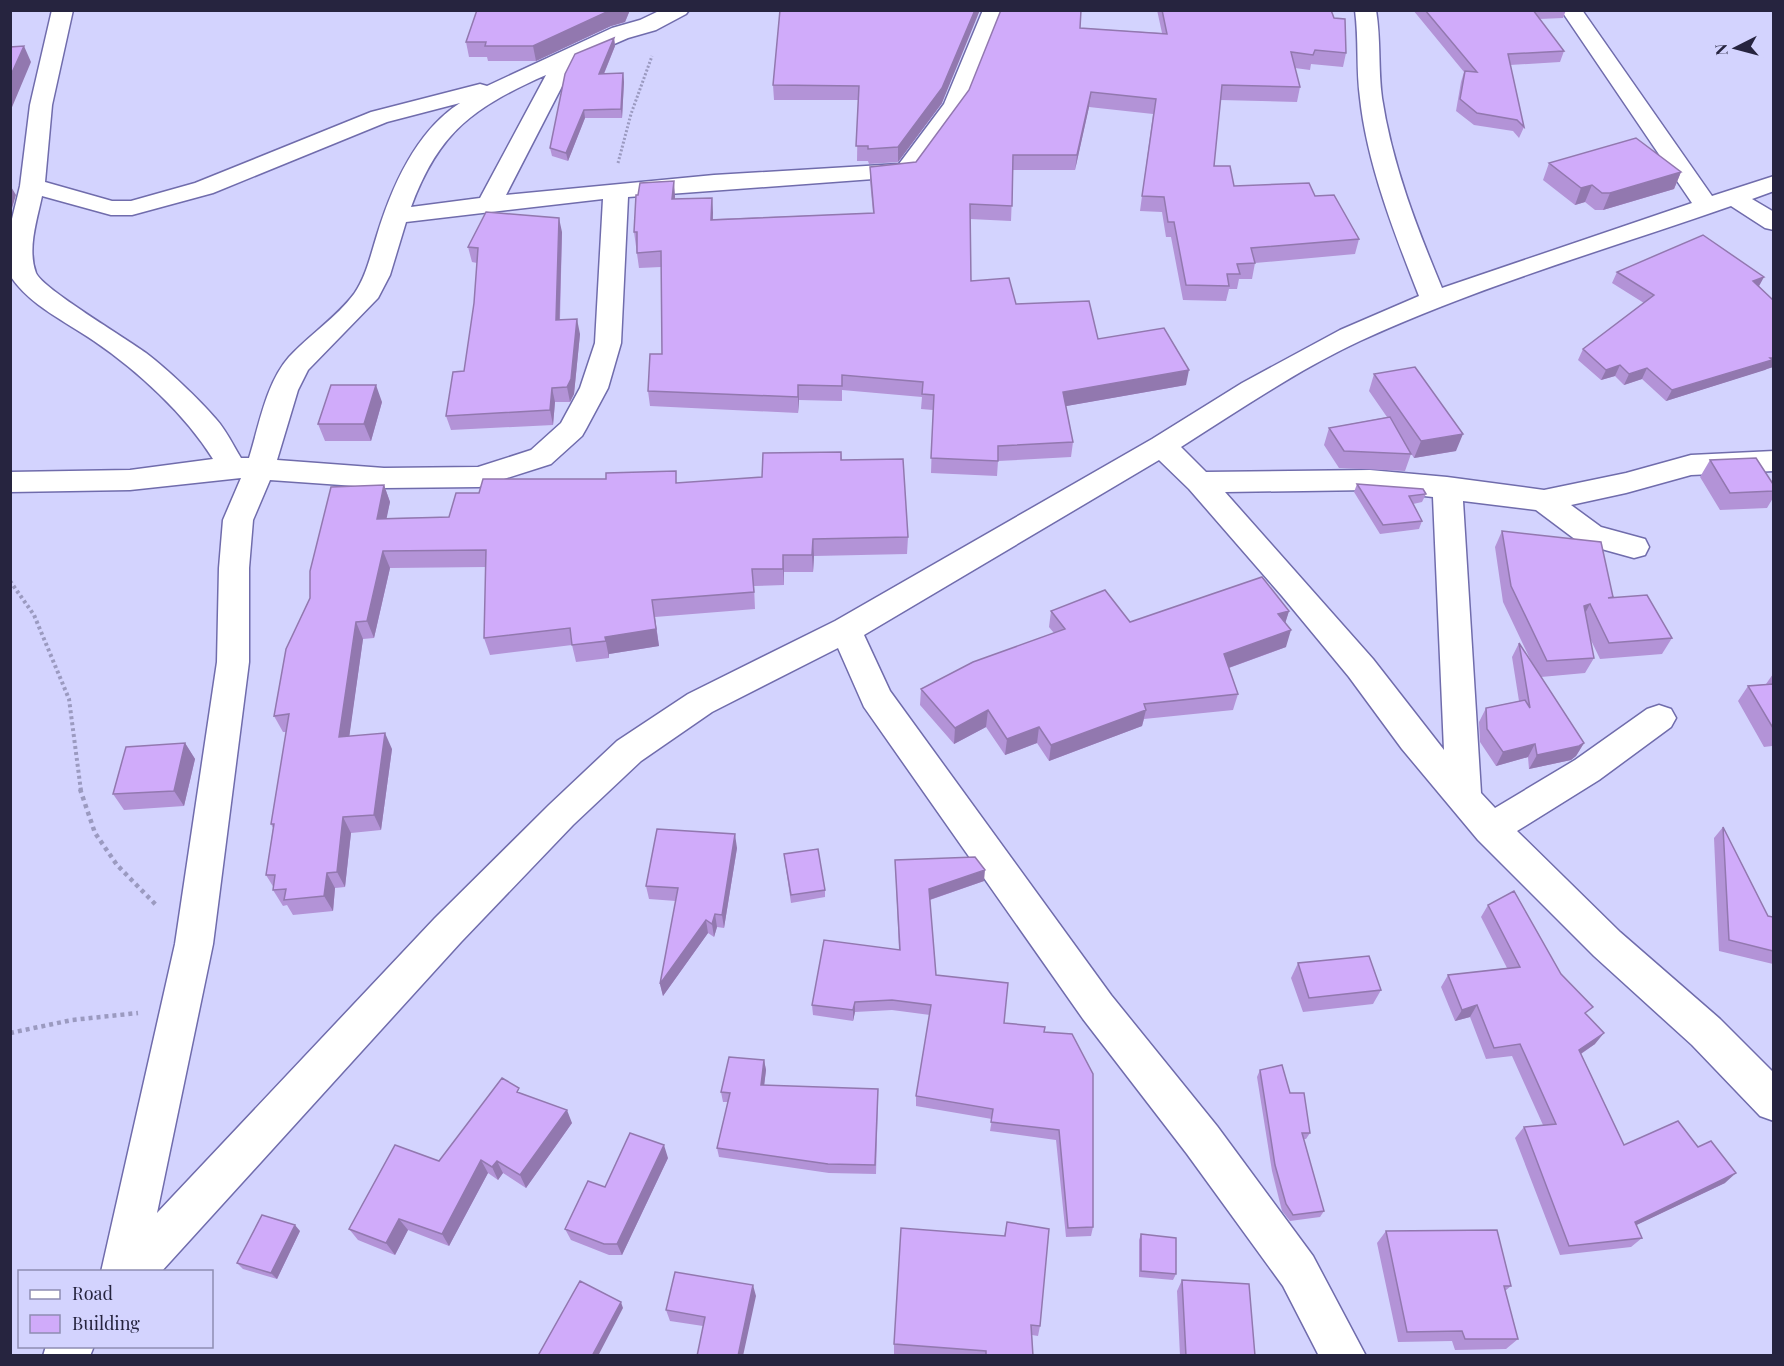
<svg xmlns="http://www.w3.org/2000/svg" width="1784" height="1366" font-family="'Playfair Display',serif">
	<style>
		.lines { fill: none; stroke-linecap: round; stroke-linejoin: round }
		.minor-casing { stroke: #706cac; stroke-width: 3 }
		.path-far2 { stroke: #9b9ac0; stroke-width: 3; stroke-dasharray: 2 2; stroke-linecap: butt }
		.path-far1 { stroke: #9b9ac0; stroke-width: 4; stroke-dasharray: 3 3; stroke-linecap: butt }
		.path { stroke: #9b9ac0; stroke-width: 4.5; stroke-dasharray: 4 4; stroke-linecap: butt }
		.minor { fill: #fff; fill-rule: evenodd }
		.wall { fill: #b393d7 }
		.shaded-wall { fill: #9278af }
		.building { fill: #d0abfa; stroke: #9278af; stroke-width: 1.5 }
	</style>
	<rect width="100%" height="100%" fill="#d3d3fe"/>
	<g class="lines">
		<g class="minor-casing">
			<path id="minor" d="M52,10H73L52,105L45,182L112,201H131L195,183L371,112L480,84L487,86L612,28L640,20L661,10H689L686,14L656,30L628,38L575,61L506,195L714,175L899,164L944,104L983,10H1004L966,104L914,176L628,197L621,343L608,388L586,429L582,436L551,464L479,487L384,488L270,480L253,520L249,568V662L213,944L157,1213L435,918L549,805L617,741L688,694L835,621L1152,439L1242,383L1340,330L1419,296C1395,235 1367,164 1360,98C1356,69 1359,40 1355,10H1376C1381,40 1378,69 1382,98C1392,164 1417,228 1442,288L1692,203L1561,10H1582L1712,196L1774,176V191L1752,199L1774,212V230L1765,228L1731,206C1608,249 1479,286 1360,341C1298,370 1239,410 1181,447L1206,472L1370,470L1447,477L1544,490L1626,473L1691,455L1774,451V471L1691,475L1626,493L1571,505L1601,527L1645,539L1649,547L1645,555L1634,558L1580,543L1536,510L1463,501L1481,793L1495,808L1575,760L1647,709L1659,705L1671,709L1676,718L1671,727L1599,780L1517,831L1620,932L1720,1019L1774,1073V1121L1760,1116L1692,1045L1594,956L1478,840L1402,749L1349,677L1282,596L1189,489L1159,460L864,635L890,691L1111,995L1217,1126L1313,1256L1366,1356H1319L1283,1286L1187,1154L1083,1019L864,707L838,648L712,712L641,761L573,825L461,942L161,1272H101L175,944L217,662L219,568L223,520L241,478L130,490L10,492V472L130,470L213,459C185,414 138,371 94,341C65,321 31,306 11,277L10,227L20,186L30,105ZM546,75L480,198L411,207C439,131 474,107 546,75ZM460,103C416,131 392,186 377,235C371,254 366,277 354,294C336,318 309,335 289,357C266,383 259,426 249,458H241C233,445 226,430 216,419C198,398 168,370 146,353C126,338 43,289 36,273C27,249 37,220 42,196L111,215H132L213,193L387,122ZM603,199L595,343L580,388L561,423L531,450L478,467L384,468L277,460L298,390L308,370L378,298L390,275L406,222ZM1370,490L1433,497L1444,750L1373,659L1225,492Z
				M46,1346H94L90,1356H43Z"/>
		</g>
		<path class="path-far2" d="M618,163L631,114L652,56"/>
		<path class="path-far1" d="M10,382V421
			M10,581L34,615L69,699L81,791"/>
		<path class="path" d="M80,789L95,833L117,865L158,907
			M10,1033L72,1020L138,1013"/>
		<use href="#minor" class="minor"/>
	</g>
	<path class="wall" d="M477,10H630L625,22L611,26L536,61H488L487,57H469L466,42Z
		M780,10L942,103L898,162L869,164L868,161H857L858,100H774L773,85Z
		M1157,10H1331L1346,53L1343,67L1311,64L1310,70L1295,68L1300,87L1297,102L1220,100L1214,166L1234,186L1315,196L1359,239L1355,254L1255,263L1252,279H1239L1237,289H1229L1226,301L1183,300L1171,237H1166L1162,212L1140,211L1153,114L1089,107L1075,170H1013L1011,221L970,219L971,281L1016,304L1098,339L1186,385L1066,406L1073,442L1071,457L998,461L997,476L931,473L933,410L921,409L922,397L842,390V401L799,400L798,413L650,406L648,391L662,354L661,267L639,268L634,232L675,196V199L712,198L713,219L873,213L870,181V167L916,162L969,90L1080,28L1162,33Z
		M1413,10H1566L1563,18L1539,19L1564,51L1560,62L1510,65L1524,127L1519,138L1513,131L1474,125L1456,111L1461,82L1464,72Z
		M614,38L615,46L604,74L623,73L624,82L622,118H585L568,161L552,156L550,148Z
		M1549,163L1681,172L1674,189L1603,210H1595L1585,202L1575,205L1543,180Z
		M562,232L560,320L580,334L574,394L570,402H555L553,425L451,430L446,416L464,371L474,303L477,263L472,262L468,247Z
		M1617,272L1759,286L1773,300V367L1666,401L1642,379L1624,385L1615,376L1601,380L1578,360L1583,349L1644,303L1612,283Z
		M1374,374L1456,451L1414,458L1410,452L1411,454L1405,471L1339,468L1324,445L1329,428L1387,417L1369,391Z
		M382,402L371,441H325L318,424Z
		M841,452L842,460L908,537L907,554L814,556L813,572H784V585L754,586L755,609L655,617L659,646L609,654V658L576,662L572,645L490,655L484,638L486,567L390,568L374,638L363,639L349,736L392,749L381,830L351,833L345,887L335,888L333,911L293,915L287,905L283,906L273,890L274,888L266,875L273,828L271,824L286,732H283L274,716L384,485L390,502L386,518L449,517L479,493L678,483L762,477Z
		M1710,460L1773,484V498L1767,508L1720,510L1700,477Z
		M1357,484L1426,494L1422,502L1413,504L1422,521L1419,529L1380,534L1354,492Z
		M1502,531L1613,597L1612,598L1672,638L1662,654L1600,659L1589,636L1594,658L1585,673L1541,677L1584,743L1576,756L1571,760L1529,769L1528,757L1496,766L1480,742L1479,722L1486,708L1519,701L1512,657L1519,643L1532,663L1503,602L1495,547Z
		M1051,611L1130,622L1289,611L1285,623L1286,647L1229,668L1238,694L1233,710L1144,719L1142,726L1049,761L1037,743L1005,755L986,727L954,744L920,705L921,689L1054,633L1049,627Z
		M1773,674V749L1772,746L1764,747L1738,701L1748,686L1766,684Z
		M185,743L195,759L184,806L124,810L113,794Z
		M1723,827L1768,916L1773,917V964L1719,951L1714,838Z
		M737,848L724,928L717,927L714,937L708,933L663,996L660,984L676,901L649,899L646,886Z
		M895,860L984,881L930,900L936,975L1004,1023L1044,1032L1093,1227L1091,1236L1066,1237L1056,1140L990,1131L992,1119L916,1106V1096L930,1015L892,1010L855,1012L853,1021L813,1015L812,1005L899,950Z
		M785,862L825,890V897L791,903Z
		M1488,905L1561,974L1587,1015L1595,1044L1581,1054L1624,1145L1725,1183L1636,1225L1642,1238L1631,1247L1560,1255L1515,1138L1524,1127L1543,1125L1512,1056L1486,1059L1470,1017L1455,1021L1441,987L1448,975L1507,968L1481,917Z
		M1298,963L1381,990L1373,1004L1303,1012L1291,978Z
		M764,1060L766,1070L764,1085L878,1098L876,1174L829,1173L719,1157L717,1148L728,1102H723L721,1092Z
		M1260,1070L1290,1093L1310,1133L1306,1139H1303L1324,1211L1320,1217L1290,1221L1282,1211L1272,1171L1257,1077Z
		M521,1093L572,1123L526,1188L503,1173L498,1180L488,1173L449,1246L408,1230L395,1255L358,1240L349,1229L439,1161Z
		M668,1158L622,1255H609L571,1240L565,1229L605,1187Z
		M1007,1222L1040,1326L1038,1336L1032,1335L1033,1356H914L894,1354V1344L1004,1236Z
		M300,1231L277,1279L243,1269L237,1263Z
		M1386,1231L1511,1286L1505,1291L1518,1339L1506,1349L1455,1350L1452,1341L1398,1342L1377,1243Z
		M1141,1234L1176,1274L1173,1280L1139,1277V1240Z
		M1182,1280L1255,1356H1180L1177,1291Z
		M756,1296L703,1326L670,1321L666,1310Z"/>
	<path class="shaded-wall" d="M611,10H630L625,22L611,26L536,61L533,46Z
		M975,10H980L942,103L898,162V147Z
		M614,38L615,46L600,83L599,74Z
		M24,46L31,62L10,112V77Z
		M623,73L624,82L622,118L621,109Z
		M1091,92L1089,107L1075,170L1077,155Z
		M584,110L585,118L568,161L566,153Z
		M1681,172L1674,189L1603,210L1610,193Z
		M674,181L675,196L674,214L672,199Z
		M10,185L16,195L10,215Z
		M1592,185L1585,202L1575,205L1581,188Z
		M712,198L713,213L712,235L711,220Z
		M559,218L562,232L559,335L556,320Z
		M1764,277L1758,288L1753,281Z
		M577,319L580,334L574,394L570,402L567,387Z
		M1773,358V367L1767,369L1765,370L1666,401L1672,390Z
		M1620,365L1615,376L1601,380L1606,370Z
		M1647,368L1642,379L1624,385L1629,374Z
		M1189,370L1186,385L1061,407L1063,392Z
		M376,385L382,402L371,441L364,424Z
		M798,385L799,400L798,413Z
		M552,388L555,402L553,425L550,410Z
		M1463,434L1456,451L1414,458L1421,441Z
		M384,485L390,502L383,536L377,519Z
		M813,539L814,556L813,572L812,555Z
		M383,551L390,568L374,638L367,621Z
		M783,555L784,572V585L783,569Z
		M652,600L659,646L609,654V658L605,637Z
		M1590,604L1582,619L1584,606Z
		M1289,611L1284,627L1278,614Z
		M356,622L363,639L347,753L339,737Z
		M1291,630L1286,647L1220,671L1224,654Z
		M988,710L986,727L954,744L955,728Z
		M1146,710L1142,726L1049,761L1051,745Z
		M1039,727L1037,743L1005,755L1007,739Z
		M385,733L392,749L381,830L374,815Z
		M185,743L195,759L184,806L174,791Z
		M1584,743L1576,756L1571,760L1529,769L1537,755Z
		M1535,744L1528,757L1496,766L1503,752Z
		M343,817L351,833L345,887L337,872Z
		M735,834L737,848L724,928L722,915Z
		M985,870L984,881L929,900V889Z
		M327,873L335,888L333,911L324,896Z
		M715,914L717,927L714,937L712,924Z
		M706,920L708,933L663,996L660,984Z
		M855,1002V1012L853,1021V1010Z
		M1477,1005L1470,1017L1455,1021L1462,1010Z
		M1604,1033L1595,1044L1570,1061L1579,1050Z
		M764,1060L766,1070L763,1095L761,1085Z
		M567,1110L572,1123L526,1188L520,1175Z
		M664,1145L668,1158L622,1255L617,1244Z
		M481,1160L488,1173L449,1246L442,1234Z
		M497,1161L503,1173L498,1180L492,1167Z
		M1736,1173L1725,1183L1624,1231L1635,1222Z
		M399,1219L408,1230L395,1255L386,1243Z
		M295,1225L300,1231L277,1279L271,1273Z
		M753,1285L756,1296L743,1356H738Z
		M621,1302L623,1308L598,1356H592Z"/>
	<path class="building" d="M477,10H611L533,46H485L486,42H466Z
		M780,10H975L942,88L898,147L868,149V146H856L859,86L773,85Z
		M1001,10H1081L1080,28L1167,34L1162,10H1331L1334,18L1345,19L1346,53L1315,50L1313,55L1291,52L1300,87L1222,85L1214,166H1230L1234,186L1309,183L1315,196L1334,195L1359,239L1251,248L1255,263L1237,264L1240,274H1227L1229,286L1186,285L1174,222H1168L1164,197L1142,196L1156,99L1091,92L1077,155H1013L1012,206L970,204L971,281L1009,278L1016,304L1089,301L1098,339L1164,328L1189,370L1063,392L1073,442L998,446V461L931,458L934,395L922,394L923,382L842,375V386L798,385V397L648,391L650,354H662L661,251L637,253V232H634L636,195H638L640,183L674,181L672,199L712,198L711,220L874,213L870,167L916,162L969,90Z
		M1425,10H1533L1564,51L1508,54L1524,127L1517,120L1477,113L1460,99L1465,71L1477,72Z
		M614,38L599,74L623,73L621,109L584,110L566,153L550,148L565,74L575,54Z
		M24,46L10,77V47Z
		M1636,138L1681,172L1610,193H1602L1592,185L1581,188L1549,163Z
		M486,212L559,218L556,320L577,319L571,379L567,387L552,388L550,410L446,416L453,372L464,371L474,303L478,248L468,247Z
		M1703,235L1764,277L1753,281L1773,300V358H1770L1772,360L1672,390L1647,368L1629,374L1620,365L1606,370L1583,349L1654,295L1617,272Z
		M1415,367L1463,434L1421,441L1374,374Z
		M331,385H376L364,424H318Z
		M1390,417L1411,454L1344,451L1329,428Z
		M841,452V460L903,459L908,537L813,539L812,555H783V569H752L754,592L652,600L656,629L605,637L606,641L572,645L570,628L484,638L486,550L383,551L367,621L356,622L339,737L385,733L374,815L343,817L337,872L327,873L324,896L284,900L286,889L273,890L275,875H266L274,824H271L289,714L274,716L286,649L310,598V571L331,487L384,485L377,519L449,517L456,493H479L483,479H606V473L676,471V483L762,477L763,453Z
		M1756,458L1773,484V491L1730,493L1710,460Z
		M1357,484L1423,489L1426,494L1409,496L1422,521L1383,525Z
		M1502,531L1601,542L1613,597L1608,598L1647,595L1672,638L1609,643L1590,604L1584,606L1594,658L1547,661L1511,586Z
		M1262,577L1289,611L1278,614L1291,630L1224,654L1238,694L1144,704L1146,710L1051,745L1039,727L1007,739L988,710L955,728L921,689L973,662L1065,629L1051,611L1105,590L1130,622Z
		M1519,643L1584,743L1579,746L1537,755L1535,744L1503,752L1487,729L1486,708L1525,700L1530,708Z
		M1773,684V728L1748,686Z
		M185,743L174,791L113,794L126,747Z
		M1723,827L1768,916L1773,917V951L1729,940Z
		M657,829L735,834L722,915L715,914L712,924L706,920L660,984L678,888L646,886Z
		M818,849L825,890L791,895L784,854Z
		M975,857L985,870L929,889L936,975L1008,983L1004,1023L1045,1027L1044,1032L1072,1034L1093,1074V1227L1068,1228L1059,1130L991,1122L993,1109L916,1096L931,1005L892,1000L855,1002L853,1010L812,1005L824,940L900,950L895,860Z
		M1514,891L1561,974L1593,1007L1585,1013L1604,1033L1579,1050L1624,1145L1678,1121L1698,1147L1711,1141L1736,1173L1635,1222L1642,1238L1569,1246L1524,1127L1556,1124L1520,1044L1494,1048L1477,1005L1462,1010L1448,975L1520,967L1488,905Z
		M1369,956L1381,990L1309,998L1298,963Z
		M729,1057L764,1060L761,1085L878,1089L875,1165L828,1164L717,1148L730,1093L721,1092Z
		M1282,1065L1290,1093H1304L1310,1133H1302L1324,1211L1293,1215L1286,1204L1275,1165L1260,1070Z
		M502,1078L519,1088L517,1092L567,1110L520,1175L497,1161L492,1167L481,1160L442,1234L399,1219L386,1243L349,1229L395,1145L439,1161Z
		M630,1133L664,1145L617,1244H604L565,1229L588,1181L605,1187Z
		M262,1215L295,1225L271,1273L237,1263Z
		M1007,1222L1049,1229L1040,1326L1031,1325L1033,1356H986V1351L894,1344L901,1228L1005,1236Z
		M1497,1230L1511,1286H1504L1518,1339H1465L1462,1331L1407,1332L1386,1231Z
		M1141,1234L1176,1238V1274L1141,1271Z
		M675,1272L753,1285L738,1356H697L705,1317L666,1310Z
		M1182,1280L1249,1284L1255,1356H1186Z
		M580,1281L621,1302L592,1356H543L539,1354Z"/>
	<rect width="1784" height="1366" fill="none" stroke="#26243f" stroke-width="24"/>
	<rect x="18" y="1270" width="195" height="78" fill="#d3d3fe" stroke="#8e8db2" stroke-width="1.5"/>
	<rect x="30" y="1290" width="30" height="9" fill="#ffffff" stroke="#8e8db2" stroke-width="1.5"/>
	<text x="72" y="1300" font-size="18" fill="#26243f">Road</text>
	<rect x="30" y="1315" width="30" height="18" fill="#d0abfa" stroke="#8e8db2" stroke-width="1.5"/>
	<text x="72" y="1330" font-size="18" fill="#26243f">Building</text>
	<g transform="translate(1736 48) rotate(264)" stroke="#d3d3fe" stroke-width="4.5" paint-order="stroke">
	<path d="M0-4.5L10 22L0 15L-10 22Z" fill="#26243f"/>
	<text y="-9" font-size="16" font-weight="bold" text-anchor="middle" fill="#26243f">N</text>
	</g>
</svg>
